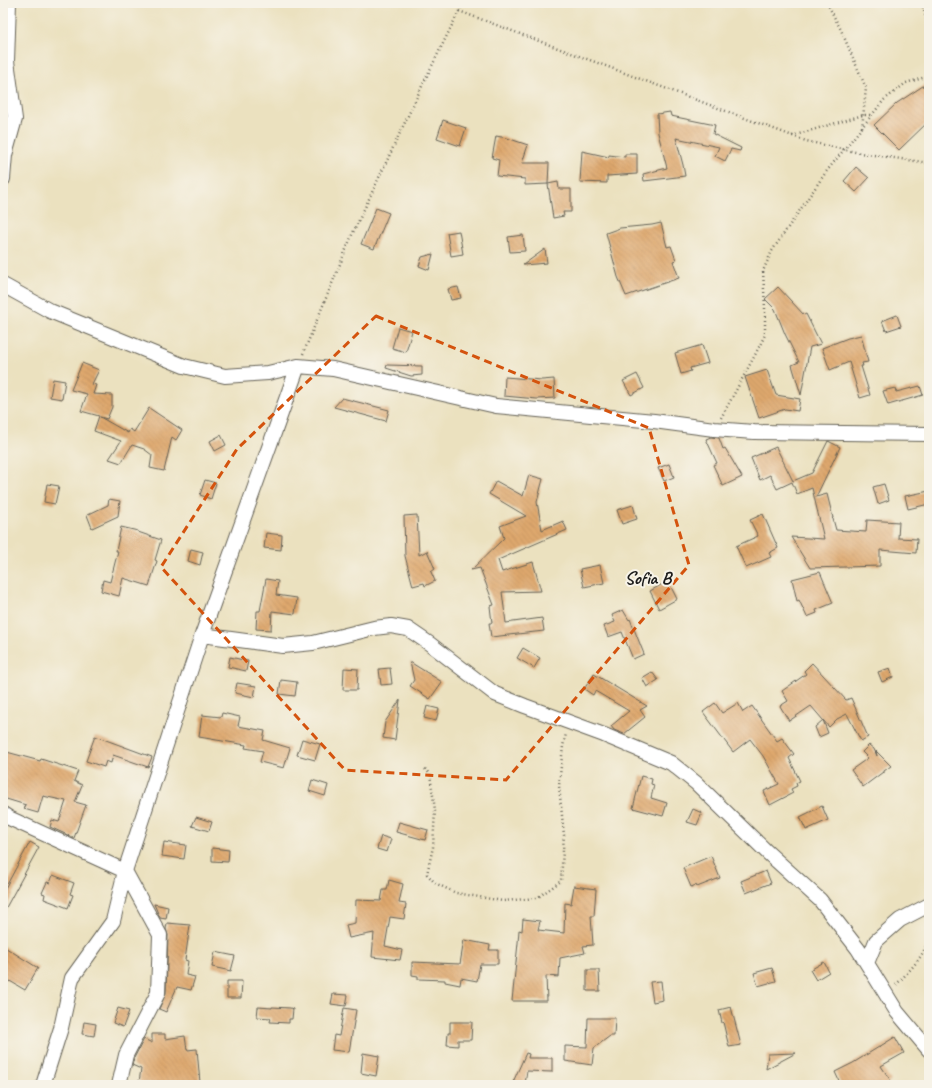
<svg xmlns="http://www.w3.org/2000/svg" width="932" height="1088" font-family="Caveat,sans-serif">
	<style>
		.building { fill: url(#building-back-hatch) }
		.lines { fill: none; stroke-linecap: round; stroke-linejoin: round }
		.street-casing { stroke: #646155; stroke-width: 16 }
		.path { stroke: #646155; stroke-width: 2.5; stroke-dasharray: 1 3; stroke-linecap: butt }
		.street { stroke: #fff; stroke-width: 14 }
		.marked { fill: none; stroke: #d4530e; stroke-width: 3; stroke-dasharray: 8 5; stroke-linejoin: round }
		.labels { text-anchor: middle; stroke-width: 4; stroke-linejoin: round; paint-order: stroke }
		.quarter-label { font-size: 19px; font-weight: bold; fill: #1c1c1c; stroke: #f7f3e8 }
	</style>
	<defs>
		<pattern id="building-back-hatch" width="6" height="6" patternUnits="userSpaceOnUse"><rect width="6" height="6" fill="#dea76d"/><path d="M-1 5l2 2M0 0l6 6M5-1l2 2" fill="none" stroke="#be8f5e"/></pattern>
	</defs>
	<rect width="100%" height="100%" fill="#f7f3e8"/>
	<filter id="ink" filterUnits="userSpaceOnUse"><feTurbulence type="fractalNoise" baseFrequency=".025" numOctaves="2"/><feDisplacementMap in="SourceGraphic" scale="8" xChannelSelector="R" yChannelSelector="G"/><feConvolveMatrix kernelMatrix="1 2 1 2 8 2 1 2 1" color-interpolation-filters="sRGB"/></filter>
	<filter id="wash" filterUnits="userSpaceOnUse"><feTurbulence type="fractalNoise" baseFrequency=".012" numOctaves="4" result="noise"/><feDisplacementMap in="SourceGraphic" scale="16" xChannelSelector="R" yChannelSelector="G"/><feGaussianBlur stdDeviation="0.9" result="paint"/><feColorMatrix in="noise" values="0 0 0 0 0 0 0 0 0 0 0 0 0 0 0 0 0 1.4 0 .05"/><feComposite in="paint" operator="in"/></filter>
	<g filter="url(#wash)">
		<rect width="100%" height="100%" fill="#ebe1bf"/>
		<g id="blocks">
			<path class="building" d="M929,82V121L899,150L874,125L897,103Z
				M670,112L671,116L715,125L713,134L741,148L740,151L731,149L725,161L715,156L719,147L676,138L683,165L685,176L644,181L643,174L667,168L658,133L657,114Z
				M443,120L466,128L460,146L437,138Z
				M496,136L507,138L528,145L522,163H549L548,184L525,185V179L497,176L499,160L492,158Z
				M582,151L609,157V155L625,157V154H637V174L607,176V183L580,182Z
				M856,167L869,178L856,192L844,181Z
				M558,182L559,189H571V212H563L564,216L553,218L548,184Z
				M376,208L389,213L374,249L361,244Z
				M661,223L667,247L671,246L676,260L673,261L679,278L626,296L618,277L606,233L620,228L652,225Z
				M459,231L463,254L451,256L447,233Z
				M523,235L525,251L510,252L508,237Z
				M545,249L547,263L523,265Z
				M433,254L429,270L419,266L422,257Z
				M458,287L461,298L451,300L448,289Z
				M778,287L804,315L806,314L821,344L810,347L801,395L792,365L799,362L785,334L775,309L765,299Z
				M897,315L901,326L886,331L882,321Z
				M398,327L412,331L406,352L392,348Z
				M861,335L868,362L862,363L863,366H861L870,395L860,398L849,362L830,370L822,348L848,338Z
				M702,345L708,363L690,368L691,371L681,374L675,353Z
				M82,363L99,370L92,384L96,385L93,394L112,395V407L107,419L100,417L128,433L130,429L134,432L149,408L182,430L176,440L172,437L164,471L150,468L152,455L144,449L132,445L121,463L109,459L121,441L94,431L99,416L81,411L87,394L71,390Z
				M387,365L422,366V375L411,376L386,368Z
				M767,370L776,395L800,399L798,411L785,409L759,418L745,377Z
				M637,374L644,388L631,395L623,381Z
				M505,377L542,380L554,379L555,398L537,399L504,396Z
				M53,379L65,381L62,399L50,397Z
				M920,386L923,395L888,405L883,391L895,388L896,392Z
				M342,398L389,410L386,421L334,407Z
				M221,435L226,445L215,451L210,441Z
				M711,437L719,438L723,449L725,448L742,477L723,486L713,465L717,463L706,439Z
				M828,441L840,447L816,497L827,494L833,518H832L833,519L836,530L866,532L867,520L899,522L898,538L917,539L916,553L880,550V566L810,568L791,537L824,539L812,488L797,494L792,482L777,489L770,475L760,480L751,458L776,447L793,481L812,473Z
				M669,464L674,477L664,481L658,468Z
				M529,475L543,479L537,502L542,530L563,521L567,530L498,560L502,572L533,562L541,591L502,592L506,623L542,618L544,631L491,637L489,623H492L490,606L494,605L480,568L471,570L504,538L500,526L526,516L489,494L496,481L523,496Z
				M205,480L216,483L211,499L200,495Z
				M47,484L59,486L55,504L44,502Z
				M884,484L889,500L878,504L873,487Z
				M929,491V504L908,509L905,496Z
				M109,499L120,501L118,516L92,528L87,515L108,505Z
				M633,505L637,519L622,524L617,510Z
				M763,514L778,548L769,553L771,557L746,568L736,546L758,536L750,520Z
				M417,515L419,555L427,551L428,553L435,569L431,572L435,581L425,586L424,583L413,586L405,556L404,516Z
				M121,527L138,531V532L161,540L155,560L157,561L149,586L123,578L119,596L101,591L103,580L110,582L118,551H116Z
				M266,533L282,535L281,550L264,548Z
				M191,549L203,552L200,565L188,561Z
				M600,565L604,583L584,587L580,569Z
				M820,572L833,603L816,610L817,613L807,617L799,600L797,601L792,579Z
				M266,579L278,581L276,595L297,598L295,614L272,611L271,630L256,629L257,611H260Z
				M668,581L677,599L659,609L650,591Z
				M623,610L629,620L630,619L644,654L633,659L622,632L608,637L604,626L615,622L612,615Z
				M523,648L540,658L534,668L517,658Z
				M230,657L248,661L246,671L228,667Z
				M410,662L442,682L430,699L410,686L414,680Z
				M812,663L846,700L851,698L868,737L861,741L847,714L837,719L829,727L811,706L789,721L780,706L788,701L782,691L806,674L804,671Z
				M344,668L358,669L357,690H343Z
				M390,668L392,684L381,685L379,669Z
				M890,668L893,677L882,682L878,672Z
				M652,672L658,680L647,687L642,678Z
				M594,674L647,706L640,710L645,717L624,734L614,730L611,726L629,711L595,691L593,695L584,689Z
				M281,680L297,682L295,696L279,694Z
				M237,683L256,686L254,697L235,693Z
				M400,700L395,740L383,738L385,722Z
				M715,703L722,713L738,703L743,712L752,706L777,741L782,738L794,754L789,758L800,781L796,783L797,786L791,789L793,793L770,805L764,791L779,784L763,756L750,739L733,752L703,712Z
				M427,706L439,709L436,721L424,718Z
				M222,713L240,717L238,726L265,731L263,740L290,748L284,768L260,762L263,751L245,748L246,745L199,737L202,715L221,717Z
				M823,720L828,733L819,737L815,727Z
				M95,736L152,757L148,767L113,755L111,763L106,761L104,767L86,761Z
				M302,739L320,744L315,760L297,755Z
				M869,745L874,749L877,756L876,751L891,766L884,771V773L883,772L863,787L851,770L868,758L862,752Z
				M3,751L40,761L41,759L78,771L74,781L82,785L75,802L86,805L74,838L50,827L52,820L59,822L66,801L43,796L38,813L24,809L26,805L3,798Z
				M641,776L652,779L651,784L654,785L651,798L667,803L663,816L633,808Z
				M312,780L328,785L325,796L309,791Z
				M822,806L828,820L806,830L800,817Z
				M693,809L702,813L697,825L687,822Z
				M196,817L212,822L209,831L192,826Z
				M399,822L428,830L425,840L396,832Z
				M381,836L391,839L387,852L377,849Z
				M30,842L39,847L3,913V892Z
				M164,842L186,845L184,859L162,856Z
				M212,848L229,850L228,862L212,861Z
				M711,856L720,878L697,887L696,885L691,887L683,868Z
				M766,871L771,883L746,893L741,881Z
				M53,875L74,883L70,894L73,895L68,908L44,899L45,894L42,893L47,882L50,883Z
				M389,880L403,884L399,903L406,904L404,919L390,917L385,946L402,950L400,960L372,957L374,933L349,938L346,925L355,923L356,900L381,901L383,890H387Z
				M574,886L596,889L594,916H591L593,945L583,946L585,953L560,958L559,977L546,976L547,1001H512L518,943L519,930L522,931L523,919L540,921L538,930L564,933L565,903L571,904Z
				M154,904L168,907L166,919L160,918Z
				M167,923L190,925L185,960L188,961L186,975L195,977L191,990L177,987L166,1012L159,1009L166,993L168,935L166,929Z
				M464,940L490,945L489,950H498V964H480L477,981L461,978L460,985L445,982V980L418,979V976L412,975V962L460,964Z
				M3,946L38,968L25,990L3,977Z
				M215,952L235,956L231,971L212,967Z
				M824,962L829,972L816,980L810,970Z
				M772,968L776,981L758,986L754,973Z
				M587,970H599L600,991H587Z
				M227,981H242L241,998H227Z
				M661,981L663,1000L653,1002L650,982Z
				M333,994L348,995L346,1006L331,1004Z
				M258,1007L272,1008V1007L290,1008L293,1009L292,1019H289V1023L270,1022L271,1018L257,1017Z
				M731,1007L741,1045L729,1047L723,1022L722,1023L719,1010Z
				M118,1008L129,1011L123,1027L113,1023Z
				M344,1008L356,1010L349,1052L332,1050L334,1035L339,1036Z
				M588,1018H615L614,1036H610L594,1048L592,1065L565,1061V1046L587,1047Z
				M84,1022L96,1024L94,1036L82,1034Z
				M450,1022H472L471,1040H458V1046L447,1045L448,1033H450Z
				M152,1034H165V1039L185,1036L187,1050L197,1049L200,1083L163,1085L139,1082L141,1069L132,1065L134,1058L144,1039L152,1043Z
				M895,1037L904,1053L881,1066L891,1081L885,1085H841L835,1072L853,1063Z
				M363,1053L379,1056L376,1076L361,1073Z
				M526,1053L529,1054L528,1058H552V1072L527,1071L525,1084L513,1082Z
				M796,1053L766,1069L768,1054Z"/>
		</g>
	</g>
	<g filter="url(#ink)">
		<use href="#blocks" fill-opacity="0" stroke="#646155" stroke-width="1"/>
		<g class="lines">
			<g class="street-casing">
				<path id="street" d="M3,179L5,155L15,119L7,61L9,3
					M3,285L50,311L184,366L225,376L268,373L298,366L333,369L496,406L654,421L714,429L754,432L929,434
					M202,635L283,646L313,643L374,628L391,626L408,629L430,644L495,694L525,706L604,735L671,763L696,783L767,852L820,900L858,949L897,1012L929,1050
					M3,814L9,818L125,871L160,935L158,993L126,1055L119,1085
					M867,963L876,941L900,920L929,905
					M43,1085L61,1028L72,978L113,921L125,871L202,635L298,366"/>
			</g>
			<path class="path" d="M827,3L841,30L866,88L862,128
				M922,3L929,30
				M459,11L806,141L860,153L929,163
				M792,136L863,115H872
				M303,354L352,235L423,84L463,3
				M721,418L754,357L765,335V308L763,271L772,251L826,172L884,100L906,83L929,76
				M425,769L430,774L435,810L433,847L427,874L435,883L456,893L503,901L537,898L561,881L564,835L559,786L563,746L566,734
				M896,985C909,971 925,956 929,937"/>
			<use href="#street" class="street"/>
		</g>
	</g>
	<path class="marked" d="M376,316L649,428L689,565L506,780L345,770L161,567L237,449Z"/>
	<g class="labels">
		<g class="quarter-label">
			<text x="648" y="584">Sofia B</text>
		</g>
	</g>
	<rect width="932" height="1088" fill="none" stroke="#f7f3e8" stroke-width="16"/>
</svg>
